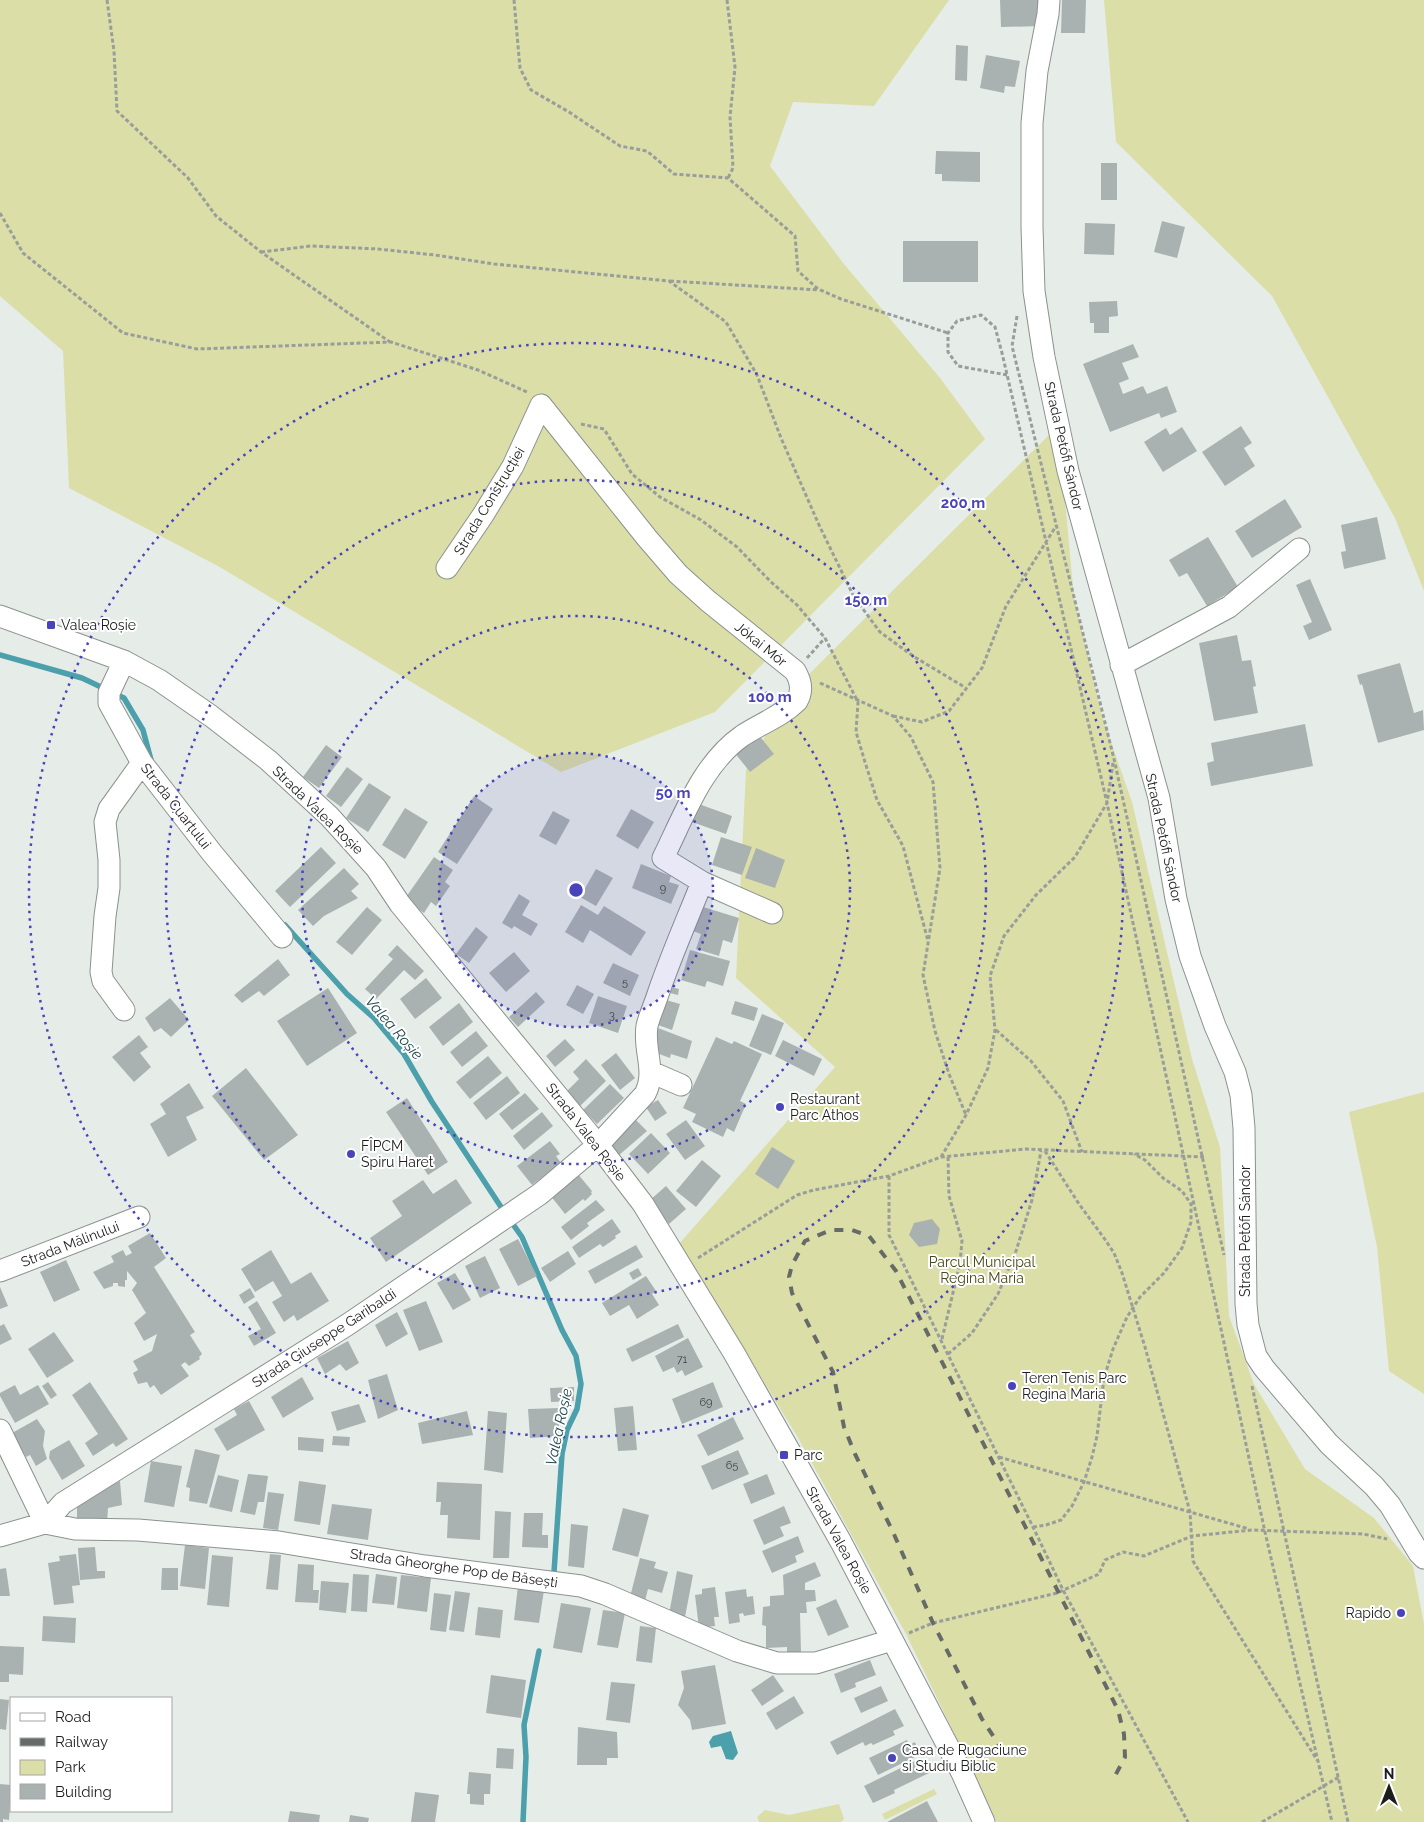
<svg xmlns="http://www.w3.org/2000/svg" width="1424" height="1822" font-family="Raleway,sans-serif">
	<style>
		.green { fill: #dbdea7 }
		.water { fill: #4ba0ab }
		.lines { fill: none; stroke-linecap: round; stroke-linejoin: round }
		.stream { stroke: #4ba0ab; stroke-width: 5.5 }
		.building { fill: #aab2b1 }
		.minor-casing { stroke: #8b928e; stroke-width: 23 }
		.path { stroke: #999e9b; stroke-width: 3; stroke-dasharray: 4 2.5; stroke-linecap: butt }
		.minor { stroke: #fff; stroke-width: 21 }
		.rail { stroke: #676b68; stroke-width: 4; stroke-dasharray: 9 9; stroke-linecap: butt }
		.ring { fill: none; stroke: #4a44bb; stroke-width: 2.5; stroke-dasharray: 2.5 5 }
		.poi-dot { fill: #4a44bb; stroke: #fff; stroke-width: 2 }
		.labels { text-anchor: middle; stroke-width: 4; stroke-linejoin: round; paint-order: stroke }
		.number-label { font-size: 11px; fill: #404342 }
		.street-label { font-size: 14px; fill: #1c1e1d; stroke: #fff }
		.poi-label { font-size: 14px; fill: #1c1e1d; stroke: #fff; text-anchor: start }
		.park-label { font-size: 14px; fill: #474919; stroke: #fff }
		.water-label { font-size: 15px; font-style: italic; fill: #21484d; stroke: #fff }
		.centre { fill: #4a44bb; stroke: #fff; stroke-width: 2.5 }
		.ring-label { font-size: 15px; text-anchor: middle; font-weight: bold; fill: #4a44bb; stroke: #fff; stroke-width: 4; stroke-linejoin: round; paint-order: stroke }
	</style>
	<rect width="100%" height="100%" fill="#e6ede9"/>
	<path class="green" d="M0,0H949L874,106L793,102L770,166L844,264L940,378L985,439L715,712L561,772L218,566L69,488L63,351L0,296Z
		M1104,0H1424V591L1395,518L1272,296L1116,142Z
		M1058,426L1074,597L1102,716L1132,802L1192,1059L1220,1147L1229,1316L1254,1384L1305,1469L1374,1518L1413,1566L1424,1624V1822H997L906,1634L797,1436L691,1263L678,1245L835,1067L736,978L746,770L789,694Z
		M1424,1092V1394L1389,1371L1377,1247L1349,1112Z
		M934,1789L937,1794L885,1820L882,1814Z
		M839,1804L844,1819L841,1822H759L757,1817L765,1810L789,1815Z"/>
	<path class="water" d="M731,1731L738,1753L733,1760L726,1759L721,1746L711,1748L709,1742L713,1736Z"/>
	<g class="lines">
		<path class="stream" d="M0,655L82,678L124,698L143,730L151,760
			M285,925L347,994L374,1018L404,1054L432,1102L505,1213
			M510,1220L522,1237L562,1330L576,1356L581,1384L577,1409L567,1430L562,1454L554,1572
			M523,1822L526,1757L524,1725L539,1651"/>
	</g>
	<path class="building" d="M1000,0H1041L1042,26L1001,27Z
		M1062,0H1086L1085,33H1061Z
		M956,45L968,46L967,81L955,80Z
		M986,55L1020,61L1015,87L1005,86L1004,93L980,88Z
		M936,151L980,152V182L942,181V174H935Z
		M1101,163H1117V200H1101Z
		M1162,221L1185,227L1177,258L1154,252Z
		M1085,223L1115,224L1114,255L1084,254Z
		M903,241H978V282H903Z
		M1117,301L1118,316L1109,317V333H1094V323H1090L1089,302Z
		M1133,344L1139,357L1122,363L1129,379L1119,383L1123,394L1143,386L1147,394L1167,386L1177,412L1161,418L1159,413L1110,432L1083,364Z
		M1241,426L1252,443L1244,448L1255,466L1225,486L1202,452Z
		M1182,427L1197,451L1163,472L1144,442L1166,428L1170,435Z
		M1285,499L1302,527L1252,558L1235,531Z
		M1377,517L1386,559L1344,569L1341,552L1346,551L1341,525Z
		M1208,537L1238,587L1207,606L1187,573L1179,577L1169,560Z
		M1310,579L1332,630L1309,640L1303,626L1312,622L1296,585Z
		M1237,635L1242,661L1251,660L1256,686L1253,687L1258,713L1214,721L1199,643Z
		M1400,663L1414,713L1423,710L1424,730L1378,743L1362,684L1360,685L1357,675Z
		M1305,724L1313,766L1211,786L1207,763L1214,761L1211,743Z
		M758,734L774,754L750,772L734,752Z
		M326,745L342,757L319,788L303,777Z
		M347,767L363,779L341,807L326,796Z
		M369,783L391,797L368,832L346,818Z
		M474,796L493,809L457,864L438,852Z
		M696,803L732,816L726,834L689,821Z
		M405,808L428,822L405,859L382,845Z
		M631,809L654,822L638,849L616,836Z
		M553,811L570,820L556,845L539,836Z
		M721,837L752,847L742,875L712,865Z
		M321,847L336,863L290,907L275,891Z
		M756,848L785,860L775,888L745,878Z
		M434,857L453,870L445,882L450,886L436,906L431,902L424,913L404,900Z
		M641,864L671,876L669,882L679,885L671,904L632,888Z
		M344,868L359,884L351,891L358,898L324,916L313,926L298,910Z
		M596,869L613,878L596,906L580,897Z
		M519,894L530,901L522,915L538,924L531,936L514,926L512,929L502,923Z
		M581,905L598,915L604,906L646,932L631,956L590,930L583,943L565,932Z
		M700,906L739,918L732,943L723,940L719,956L696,949L701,934L693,931Z
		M367,907L382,920L352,955L336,942Z
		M476,927L488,937L469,963L456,954Z
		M397,945L424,971L415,980L404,970L376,999L365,989L393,959L388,955Z
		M690,950L730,961L723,986L707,981L705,987L681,980Z
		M514,952L530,971L506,992L489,973Z
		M278,959L290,975L264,996L259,991L242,1003L234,995Z
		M613,963L639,975L630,996L603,983Z
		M426,978L442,998L415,1019L400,999Z
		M577,985L594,994L583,1014L566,1005Z
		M667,986L679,989L678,995L666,992Z
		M328,988L357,1033L307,1066L277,1021Z
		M536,992L545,1002L518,1027L509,1017Z
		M598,996L627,1006L618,1033L589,1023Z
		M170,998L189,1020L171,1037L161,1028L154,1032L145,1018Z
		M666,1000L680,1004L672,1030L658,1025Z
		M735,1001L758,1008L754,1021L731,1014Z
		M459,1003L473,1022L443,1046L429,1027Z
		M762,1014L784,1023L771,1055L749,1046Z
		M658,1028L692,1041L687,1059L671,1054L670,1058L651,1051Z
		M476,1031L488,1046L462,1067L450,1052Z
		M139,1035L148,1047L140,1053L151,1067L134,1082L112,1057Z
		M716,1037L732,1044L734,1041L762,1054L740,1101L746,1104L734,1132L727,1128L723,1137L692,1122L696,1114L683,1108Z
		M565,1039L575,1050L555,1067L546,1056Z
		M783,1040L822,1059L814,1076L775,1056Z
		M616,1053L635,1078L620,1090L601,1065Z
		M488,1056L502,1073L470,1099L456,1082Z
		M586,1059L606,1081L580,1106L566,1092L579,1079L573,1072Z
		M246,1068L298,1135L264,1160L212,1096Z
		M507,1076L520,1093L486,1120L473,1103Z
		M189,1083L204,1108L186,1117L197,1140L168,1157L150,1124L166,1114L160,1104Z
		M610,1084L624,1098L597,1124L583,1110Z
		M525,1093L539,1109L512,1130L499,1114Z
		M407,1098L448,1162L428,1175L386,1112Z
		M658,1100L667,1113L655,1121L646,1107Z
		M542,1112L553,1126L524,1150L513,1136Z
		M632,1116L647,1131L618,1156L605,1142Z
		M686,1120L705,1146L685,1160L666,1134Z
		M651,1133L670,1153L648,1174L629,1154Z
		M550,1141L560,1154L556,1156L561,1163L532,1185L517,1166Z
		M772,1147L795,1161L778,1189L755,1174Z
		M702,1160L721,1176L696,1207L676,1191Z
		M577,1173L592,1191L591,1192L592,1194L585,1201L583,1199L565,1214L550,1195Z
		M456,1179L472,1203L386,1262L370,1238L402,1216L392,1201L423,1180L433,1194Z
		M666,1186L686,1209L669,1224L649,1201Z
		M596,1200L605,1210L587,1223L589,1226L571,1240L561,1227Z
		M612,1219L621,1232L615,1236L616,1238L603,1247L600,1244L579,1258L572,1247Z
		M932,1219L940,1229L937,1244L919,1247L909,1235L914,1223Z
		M150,1233L166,1258L154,1267L195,1332L190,1335L202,1354L199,1357L200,1359L189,1366L185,1362L181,1365L189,1376L161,1395L154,1385L150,1388L147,1382L138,1384L133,1373L138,1370L133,1361L152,1351L157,1334L144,1341L134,1323L146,1313L132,1290L137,1283L127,1271V1280H125V1287L118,1286V1283H113V1286L104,1289L93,1272L114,1262L111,1256L123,1250L126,1256L132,1253L128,1246Z
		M518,1239L537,1276L518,1286L499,1249Z
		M636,1245L643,1257L595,1284L588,1271Z
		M271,1250L291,1284L311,1272L329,1301L297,1321L294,1315L284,1322L272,1302L282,1296L273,1281L255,1292L241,1269Z
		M568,1251L576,1264L550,1282L541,1268Z
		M485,1256L500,1288L480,1298L465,1266Z
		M66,1260L80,1290L54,1302L40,1272Z
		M638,1268L642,1275L633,1280L629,1273Z
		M455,1273L471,1300L453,1310L437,1283Z
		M646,1276L656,1291L652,1294L659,1305L637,1319L629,1305L610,1316L602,1303Z
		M0,1287L8,1306L0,1309Z
		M250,1288L255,1297L244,1304L239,1295Z
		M257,1301L276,1333L254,1346L248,1336L261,1329L248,1307Z
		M426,1301L443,1342L419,1351L403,1310Z
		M397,1312L408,1334L386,1347L375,1325Z
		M4,1324L12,1339L0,1345V1326Z
		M678,1324L684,1337L632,1362L626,1349Z
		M54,1332L74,1361L47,1378L28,1349Z
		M688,1338L703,1367L685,1376L682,1370L677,1373L674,1367L663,1372L655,1356Z
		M348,1341L359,1363L346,1371L340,1364L325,1374L317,1358Z
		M387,1374L398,1410L378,1419L368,1380Z
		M302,1377L314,1399L283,1418L271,1397Z
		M48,1382L57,1395L51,1399L42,1386Z
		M90,1382L128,1439L116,1447L113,1443L93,1456L85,1443L98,1434L72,1395Z
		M713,1382L723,1407L682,1424L672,1399Z
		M15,1385L20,1395L38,1385L49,1404L15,1423L0,1396V1393Z
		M574,1387V1401L551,1402L550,1388Z
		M249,1401L265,1430L227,1451L214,1429L237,1415L234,1409Z
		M359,1404L366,1422L337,1431L331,1412Z
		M633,1406L637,1450L618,1451L614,1408Z
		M559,1408V1436L530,1438L528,1409Z
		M467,1411L473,1435L422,1444L418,1423Z
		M488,1411L507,1413L503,1473L484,1470Z
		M733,1417L744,1439L708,1456L697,1435Z
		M37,1419L45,1431L43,1446L47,1459L36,1466L30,1455L26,1457L12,1433Z
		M333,1436L350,1437L349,1446L332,1445Z
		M298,1437L324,1439L323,1452L298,1450Z
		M69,1440L85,1466L62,1480L49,1458L50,1451Z
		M195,1449L220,1455L207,1504L189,1501L190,1488L186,1487Z
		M738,1450L749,1474L712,1490L701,1466Z
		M151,1461L182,1466L174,1507L144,1502Z
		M248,1474L268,1476L264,1502H258L255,1515L240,1512Z
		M767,1474L775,1494L751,1504L743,1484Z
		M218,1475L239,1480L232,1512L209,1507Z
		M120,1481L122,1505L108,1508L107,1523H77V1503Z
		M299,1481L326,1485L320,1525L294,1521Z
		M437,1482L482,1484L480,1540L447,1538L448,1515H440L441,1502H436Z
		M268,1492L284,1494L278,1530L263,1528Z
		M332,1504L372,1509L368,1540L327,1534Z
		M784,1506L791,1523L780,1527L784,1536L764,1545L753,1520Z
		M623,1508L649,1515L638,1557L612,1550Z
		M495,1511L511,1512L509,1558H493Z
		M524,1513H543L542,1535H548V1548L522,1547Z
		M571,1524L588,1526L584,1568L568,1566Z
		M798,1536L804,1552L795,1556L797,1562L772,1573L762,1551Z
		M185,1545L209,1548L205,1589L180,1586Z
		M95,1547L97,1571H105V1578L80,1580L78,1548Z
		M76,1554L80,1585L72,1586L74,1603L54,1605L48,1563L60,1561L59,1556Z
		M270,1554L281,1555L278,1590L266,1589Z
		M212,1555L233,1557L229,1607L207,1605Z
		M640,1558L656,1562L654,1568L668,1572L662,1593L648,1589L645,1601L630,1597Z
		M815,1562L821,1576L805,1583V1590H815L816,1601L806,1602L807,1613H800L801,1652H787V1647L766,1648V1626L762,1625L763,1607L770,1606V1596L784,1595L783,1575Z
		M298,1564L314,1565L313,1590H319L318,1603L295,1602Z
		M6,1568L10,1596H0V1569Z
		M162,1568H178V1590H161Z
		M677,1571L693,1575L685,1617L669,1614Z
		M353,1574L369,1575L367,1612L351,1611Z
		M376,1574L397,1577L394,1605L372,1603Z
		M401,1575L431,1578L427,1612L397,1608Z
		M321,1581L349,1583L346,1613L319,1610Z
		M518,1586L544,1590L539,1623L514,1620Z
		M715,1587L719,1617H714L715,1626L699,1628L695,1595L702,1594V1589Z
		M746,1589L747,1597L753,1596L755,1614L744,1616L743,1613L739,1614L740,1622L729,1624L725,1592Z
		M455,1591L470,1593L464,1632L449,1630Z
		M434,1593L451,1595L446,1632L430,1630Z
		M836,1599L849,1627L828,1636L816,1608Z
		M561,1603L591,1608L582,1653L553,1648Z
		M478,1607L503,1610L500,1638L475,1635Z
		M603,1610L625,1613L618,1648L597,1645Z
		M43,1616L76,1618L75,1643L42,1641Z
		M640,1626L656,1628L652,1663L636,1661Z
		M0,1646L24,1647L23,1675L9,1674V1682H0Z
		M870,1660L876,1675L855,1683L856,1687L841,1693L834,1674Z
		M715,1665L726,1724L692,1730L690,1720L678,1705L684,1688L681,1671Z
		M491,1675L526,1680L521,1718L486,1713Z
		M773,1675L784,1691L762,1706L751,1690Z
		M611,1682L635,1684L630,1723L606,1720Z
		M881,1686L888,1701L861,1713L854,1698Z
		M794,1696L804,1713L776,1730L766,1713Z
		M0,1699L9,1700L6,1730L0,1729Z
		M895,1709L904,1726L893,1731L895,1735L873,1745L871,1743L865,1746L863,1742L837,1755L830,1742Z
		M578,1727L617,1732L618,1758H607V1765H577Z
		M907,1740L909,1745L915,1742L918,1750L913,1753L915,1757L878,1775L869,1758Z
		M497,1748L514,1749L513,1769L496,1768Z
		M921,1758L929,1773L894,1790L895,1793L873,1803L864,1786Z
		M469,1772L491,1774L490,1794H484V1805L470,1804V1794H467Z
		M0,1784L11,1785L9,1820L3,1819V1822H0Z
		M415,1792L439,1795L435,1822H411Z
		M927,1801L938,1822H887Z
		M290,1811L320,1815L319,1822H288Z
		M350,1815L369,1818L368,1822H349Z"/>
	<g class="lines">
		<g class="minor-casing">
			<path id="minor" d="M1049,0L1048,14L1037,71L1032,123V227L1034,291L1044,357L1068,471L1159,798L1176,899L1190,956L1215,1026L1235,1072L1241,1095L1244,1128L1246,1304L1248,1325L1256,1356L1264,1368L1329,1444L1374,1486L1390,1505L1419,1553L1424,1558
				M0,616L124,661L159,680L211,716L268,760L329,816L376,868L400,904L598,1145L643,1204L734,1353L841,1542L962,1773L984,1822
				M124,661L109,693V703L142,763L212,853L282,937
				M1121,665L1229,607L1299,549
				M702,882L772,913
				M124,1010L103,981L101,972L105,916L109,888V860L105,822L109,809L142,763
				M651,1072L681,1085
				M0,1271L139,1217
				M0,1430L45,1523
				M45,1523L63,1503L347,1325L540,1194L598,1145L645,1094C657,1071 643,1051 647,1026C649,1017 654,1006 657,997C670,958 687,920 702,882L663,858C684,816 702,764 742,736C760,724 782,716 797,701C803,691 801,681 795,671L708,601L678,574L647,538L541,405L513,466L483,515L447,568
				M0,1536L45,1523L75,1529L138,1530L279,1542L425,1566L581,1586L605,1594L737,1651L777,1663H816L892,1640"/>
		</g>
		<path class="path" d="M107,0L114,51L117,111L188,178L216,216L261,252L390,342
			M514,0L520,68L531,90L569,112L620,146L647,151L674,174L728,178L795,236L798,271L818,289L841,299L948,333
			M727,0L735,67L730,117L733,168L728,178
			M0,213L23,253L123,333L197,349L391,342L478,370L527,392
			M261,252L311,246L378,249L435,255L494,264L669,281L726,322L757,375L781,438L819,525L854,597L880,632L913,656L966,688
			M670,281L819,290
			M1017,316L1012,346L1114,759L1224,1255
			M1007,375L958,366L948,352V333L957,321L981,315L995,327L1002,353L1107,803L1265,1532L1332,1822
			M581,424L604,429L632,474L660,497L701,520L737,547L770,581L797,605L825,638L858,702L856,732L865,762L877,800L903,846L928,941
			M807,658L825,638
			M820,683L893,716L911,737L933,782L940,868L923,975L935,1031L949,1074L966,1115
			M893,716L922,722L949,711L982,668L1006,606L1056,526
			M996,1030L1031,1061L1063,1101L1082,1152
			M1045,1151L1079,1204L1104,1238L1114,1253L1122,1273L1145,1347L1190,1512L1193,1561L1317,1760
			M941,1157L966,1115L988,1068L995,1030L990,976L1004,936L1036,895L1075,857L1107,803L1113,763
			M889,1176V1235L1033,1527L1063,1590L1188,1822
			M698,1258L797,1195L814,1190L889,1176L941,1157L1026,1149L1204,1157
			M942,1339L960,1263L962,1241L949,1196L948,1156
			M948,1354L972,1333L998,1294L1016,1251L1032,1200L1041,1151
			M1252,1386L1348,1822
			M999,1457L1249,1529
			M1033,1527L1046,1525L1061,1520L1072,1506L1084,1482L1092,1457L1097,1436L1104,1378L1113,1349L1127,1317L1140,1297L1164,1273L1182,1248L1191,1222V1204L1182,1191L1163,1178L1145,1160L1134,1154
			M909,1633L933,1623L1057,1593L1099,1574L1105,1560L1123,1552L1144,1556L1192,1536L1252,1530L1363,1534L1387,1539
			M1262,1822L1339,1777"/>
		<use href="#minor" class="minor"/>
		<path class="rail" d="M1003,1751L982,1719L933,1623L893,1532L855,1454L844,1427L833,1372L792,1293L789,1277L792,1265L805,1241L831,1230H852L869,1236L896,1271L1118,1710L1124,1734L1125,1757L1115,1776"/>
	</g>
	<circle cx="576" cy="890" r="137" fill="#4a44bb" fill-opacity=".12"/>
	<g class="ring">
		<circle cx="576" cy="890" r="137"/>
		<circle cx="576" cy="890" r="274"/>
		<circle cx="576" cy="890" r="410"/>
		<circle cx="576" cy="890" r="547"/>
	</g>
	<g class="poi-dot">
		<rect x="46" y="620" width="10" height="10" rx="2.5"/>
		<circle cx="780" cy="1107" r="5"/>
		<circle cx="351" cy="1154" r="5"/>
		<circle cx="1012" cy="1386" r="5"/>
		<rect x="779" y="1450" width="10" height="10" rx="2.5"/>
		<circle cx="1401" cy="1613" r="5"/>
		<circle cx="892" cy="1758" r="5"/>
	</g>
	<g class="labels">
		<g class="number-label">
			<text x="663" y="892">9</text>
			<text x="625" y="986">5</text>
			<text x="612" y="1019">3</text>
			<text x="682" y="1363">71</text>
			<text x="706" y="1406">69</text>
			<text x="732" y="1469">65</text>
		</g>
		<g class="street-label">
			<text transform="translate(1064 446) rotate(77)" y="5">Strada Petőfi Sándor</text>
			<text transform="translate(489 501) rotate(-59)" y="5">Strada Construcției</text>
			<text transform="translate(761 644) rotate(39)" y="5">Jókai Mór</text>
			<text transform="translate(176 806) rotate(52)" y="5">Strada Cuarțului</text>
			<text transform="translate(318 810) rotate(44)" y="5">Strada Valea Roșie</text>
			<text transform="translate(1164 838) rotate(78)" y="5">Strada Petőfi Sándor</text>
			<text transform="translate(586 1132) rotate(52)" y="5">Strada Valea Roșie</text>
			<text transform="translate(1245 1231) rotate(-90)" y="5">Strada Petőfi Sándor</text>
			<text transform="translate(70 1244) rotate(-21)" y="5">Strada Mălinului</text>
			<text transform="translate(324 1338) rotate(-33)" y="5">Strada Giuseppe Garibaldi</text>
			<text transform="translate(839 1540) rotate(61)" y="5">Strada Valea Roșie</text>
			<text transform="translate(454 1568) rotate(8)" y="5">Strada Gheorghe Pop de Băsești</text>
		</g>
		<g class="poi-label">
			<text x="61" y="630">Valea Roșie</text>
			<text x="790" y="1104">Restaurant<tspan x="790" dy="16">Parc Athos</tspan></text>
			<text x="361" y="1151">FÎPCM<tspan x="361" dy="16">Spiru Haret</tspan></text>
			<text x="1022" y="1383">Teren Tenis Parc<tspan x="1022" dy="16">Regina Maria</tspan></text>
			<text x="794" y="1460">Parc</text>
			<text x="1391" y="1618" text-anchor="end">Rapido</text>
			<text x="902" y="1755">Casa de Rugaciune<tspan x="902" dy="16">si Studiu Biblic</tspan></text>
		</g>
		<g class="park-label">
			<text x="982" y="1267">Parcul Municipal<tspan x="982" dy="16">Regina Maria</tspan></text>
		</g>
		<g class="water-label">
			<text transform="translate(394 1028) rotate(49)" y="5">Valea Roșie</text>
			<text transform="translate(559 1427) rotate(-78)" y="5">Valea Roșie</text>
		</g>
	</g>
	<circle cx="576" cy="890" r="8" class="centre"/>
	<g class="ring-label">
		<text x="963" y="508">200 m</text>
		<text x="866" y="605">150 m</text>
		<text x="770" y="702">100 m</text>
		<text x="673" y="798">50 m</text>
	</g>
	<rect x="10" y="1697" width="162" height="115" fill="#ffffff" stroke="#a4a5a5"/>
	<rect x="20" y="1713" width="25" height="8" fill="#ffffff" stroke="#a4a5a5"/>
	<text x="55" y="1722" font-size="15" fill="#1c1e1d">Road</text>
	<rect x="20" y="1738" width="25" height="8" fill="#676b68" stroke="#a4a5a5"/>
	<text x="55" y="1747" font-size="15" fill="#1c1e1d">Railway</text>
	<rect x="20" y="1760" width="25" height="15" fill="#dbdea7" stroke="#a4a5a5"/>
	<text x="55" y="1772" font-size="15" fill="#1c1e1d">Park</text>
	<rect x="20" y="1784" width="25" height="15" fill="#aab2b1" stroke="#a4a5a5"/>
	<text x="55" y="1797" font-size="15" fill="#1c1e1d">Building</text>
	<g transform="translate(1389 1787)" stroke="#ffffff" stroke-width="4" paint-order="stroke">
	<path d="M0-4L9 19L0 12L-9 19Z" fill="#1c1e1d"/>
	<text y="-8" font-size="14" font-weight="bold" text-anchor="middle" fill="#1c1e1d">N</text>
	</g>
</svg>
